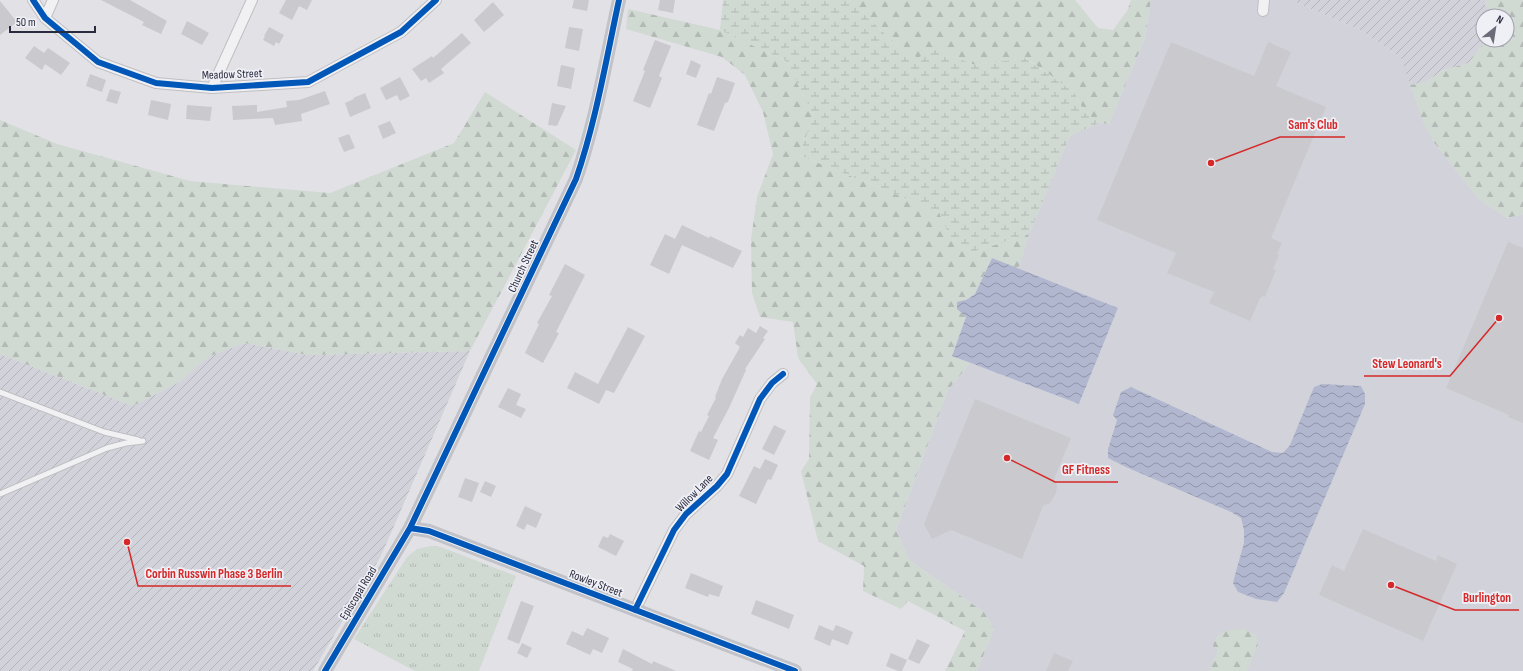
<svg xmlns="http://www.w3.org/2000/svg" width="1523" height="671" font-family="'Sofia Sans Condensed',sans-serif">
	<style>
		.built { fill: #d2d3da }
		.industrial { fill: url(#industrial-furrows) }
		.grass { fill: url(#grass-tufts) }
		.forest { fill: url(#forest-firs) }
		.wetland { fill: url(#wetland-marsh) }
		.water { fill: url(#water-waves) }
		.building { fill: #c9c9ce }
		.lines { fill: none; stroke-linecap: round; stroke-linejoin: round }
		.lane-casing { stroke: #bfbfc3; stroke-width: 7 }
		.street-casing { stroke: #bfbfc3; stroke-width: 12 }
		.lane { stroke: #f1f1f3; stroke-width: 5 }
		.street { stroke: #f1f1f3; stroke-width: 10 }
		.secondary { stroke: #c2c3c8; stroke-width: 14 }
		.cycleway-casing { stroke: #eff0f6; stroke-width: 8 }
		.cycleway { stroke: #0057b8; stroke-width: 6 }
		.labels { text-anchor: middle; stroke-width: 3.5; stroke-linejoin: round; paint-order: stroke }
		.street-label { font-size: 12px; fill: #2a2b3e; stroke: #eff0f6 }
		.leader { fill: none; stroke: #d62828; stroke-width: 1.5 }
		.callout-dot { fill: #d62828; stroke: #eff0f6; stroke-width: 1.5 }
		.callout-label { font-size: 13px; text-anchor: middle; font-weight: bold; fill: #d62828; stroke: #eff0f6; stroke-width: 3.5; stroke-linejoin: round; paint-order: stroke }
	</style>
	<defs>
		<pattern id="industrial-furrows" width="10" height="10" patternUnits="userSpaceOnUse"><rect width="10" height="10" fill="#d2d3da"/><path d="M-1 1l2-2M0 10L10 0M9 11l2-2" fill="none" stroke="#b4b5bc"/></pattern>
		<pattern id="grass-tufts" width="24" height="20" patternUnits="userSpaceOnUse"><rect width="24" height="20" fill="#d0d9d2"/><path d="M3 7l-1-3M5 7V3M7 7l1-3M15 17l-1-3M17 17v-4M19 17l1-3" fill="none" stroke="#b3bab5"/></pattern>
		<pattern id="forest-firs" width="22" height="20" patternUnits="userSpaceOnUse"><rect width="22" height="20" fill="#d0d9d2"/><path d="M5 1l3.5 6h-7zM16 11l3.5 6h-7z" fill="#b3bab5"/></pattern>
		<pattern id="wetland-marsh" width="20" height="14" patternUnits="userSpaceOnUse"><rect width="20" height="14" fill="#d0d9d2"/><path d="M1 5h8M5 5V1M11 12h8M15 12V8" fill="none" stroke="#b3bab5"/></pattern>
		<pattern id="water-waves" width="16" height="10" patternUnits="userSpaceOnUse"><rect width="16" height="10" fill="#b2b7d0"/><path d="M0 5q4-4 8 0t8 0" fill="none" stroke="#9195aa"/></pattern>
	</defs>
	<rect width="100%" height="100%" fill="#e2e2e6"/>
	<path class="built" d="M1151,0H1291L1358,29L1401,58L1433,141L1479,199L1507,218L1523,214V671H977L994,629L984,612L910,561L896,530L948,390L970,363L1079,404L1118,308L1018,269L1029,234L1070,136L1099,123L1109,124L1145,38Z"/>
	<path class="industrial" d="M1291,0H1487L1485,4L1497,16H1483V40H1486L1469,63L1443,70L1426,82L1410,85L1401,58L1358,29Z
		M245,343L308,355L470,351L381,556L313,671H0V354L133,406L181,381L198,365L210,356Z"/>
	<path class="grass" d="M431,546L441,547L516,576L479,671H415L354,639L407,557L417,549Z"/>
	<path class="forest" d="M849,0H1075L1098,28L1113,30L1127,11L1131,0H1151L1145,38L1109,124L1099,123L1084,111L1074,92L1026,58L975,65L934,49L918,58L901,49Z
		M1487,0H1523V214L1507,218L1479,199L1433,141L1423,122L1410,85L1426,82L1443,70L1469,63L1486,40H1507V16H1497L1485,4Z
		M628,9L720,30L786,61L814,116L799,155L939,212L950,238L972,252L1029,234L1018,269L992,258L975,294L966,300L957,309L966,317L952,356L970,363L948,390L896,530L910,561L984,612L994,629L977,671H945L965,631L908,601L901,609L863,591L864,566L818,541L801,471L809,459L810,398L817,384L798,358L793,322L760,317L752,293L751,239L757,197L773,154L763,112L745,75L722,57L626,29Z
		M485,92L576,150L470,351L308,355L245,343L210,356L198,365L181,381L133,406L0,354V120L57,144L190,181L330,193L454,143Z
		M1234,629L1246,630L1256,635L1258,644L1247,671H1209L1218,650L1213,646C1216,633 1222,632 1234,629Z"/>
	<path class="wetland" d="M723,0H849L901,49L918,58L934,49L975,65L1025,58L1074,92L1084,111L1099,123L1070,136L1029,234L972,252L950,238L939,212L799,155L814,116L786,61L720,30Z"/>
	<path class="water" d="M992,258L1118,308L1079,404L952,356L966,317L957,309V302L966,300L975,294Z
		M1322,384L1361,386L1365,394V404L1284,593L1277,602L1256,599L1238,592L1233,583L1235,575L1244,543V530L1241,518L1231,512L1126,467L1108,458V449L1117,420L1113,415L1121,392L1131,387L1272,452L1283,453L1290,445L1314,387Z"/>
	<path class="building" d="M101,0H130L167,21L161,34L142,25L144,22Z
		M286,0H312L307,10L299,6L292,20L279,13Z
		M574,0H589L587,11L572,8Z
		M660,0H675L673,13L658,10Z
		M0,1L17,22L0,35Z
		M493,2L504,15L484,32L474,20Z
		M187,21L209,33L202,45L181,34Z
		M269,27L284,35L279,44L276,42L274,46L263,40L265,36H264Z
		M569,27L583,29L579,51L565,48Z
		M462,33L471,43L441,69L444,73L429,83L426,78L421,81L412,69L432,56L433,58Z
		M655,40L671,46L659,76L662,78L650,108L633,101L645,71L643,70Z
		M1171,42L1254,76L1268,42L1291,52L1276,86L1326,107L1271,238L1282,243L1277,254L1279,255L1273,269L1276,270L1265,297L1262,296L1261,298H1260L1250,321L1209,303L1214,292L1167,273L1176,253L1097,220Z
		M34,46L44,53L48,48L70,63L61,75L45,64L42,70L25,58Z
		M691,60L701,65L696,78L686,74Z
		M561,65L575,68L571,89L557,86Z
		M90,74L106,80L102,92L86,86Z
		M400,77L410,96L400,101L397,95L386,100L380,88Z
		M717,77L735,83L728,102L725,103L714,131L697,125L709,93L711,94Z
		M110,89L121,92L117,104L106,101Z
		M325,91L330,104L301,114L302,121L275,125L273,118L233,120L232,106L257,105V112L287,107L286,101L299,100Z
		M365,93L371,108L350,117L345,103L354,99L353,98Z
		M151,100L171,104L168,120L148,115Z
		M552,103L566,106L557,126L548,125Z
		M187,105L212,107L210,121L186,119Z
		M390,121L396,133L383,139L378,126Z
		M349,134L355,148L344,152L338,138Z
		M682,225L709,238L710,236L742,251L733,268L682,245L669,274L650,265L665,234L675,239Z
		M1508,242L1523,248V423L1508,417L1509,415L1446,388Z
		M565,264L585,275L556,332L559,333L543,363L525,353L539,324L537,323L552,296L549,295Z
		M760,326L768,331L763,338L765,339L745,369L746,370L729,408L713,438L718,440L709,460L690,451L699,431L701,432L709,416L707,415L716,398L715,397L722,379L740,347L735,343L740,335L743,337L748,328L756,333Z
		M628,327L645,336L614,393L606,390L599,404L567,388L575,372L598,384Z
		M508,388L521,394L516,405L526,409L521,418L498,407Z
		M975,399L1071,438L1054,479L1057,485L1056,493L1050,503L1043,506L1022,559L951,530L932,539L924,524Z
		M774,425L786,431L774,455L762,449Z
		M765,459L778,465L771,480L768,479L756,504L739,496L754,466L760,469Z
		M465,478L479,483L472,502L458,497Z
		M485,481L496,486L491,497L480,492Z
		M525,506L542,514L536,528L527,524L524,530L516,526Z
		M1363,529L1436,561L1438,555L1457,564L1423,641L1319,595L1332,565L1344,571Z
		M610,534L624,541L616,556L598,547L603,536L608,538Z
		M691,573L723,586L719,597L709,594L708,597L685,588Z
		M756,600L794,615L789,629L751,614Z
		M521,601L534,606L519,644L507,639Z
		M819,625L833,631L836,625L853,632L848,645L832,639L830,646L814,639Z
		M587,628L609,638L602,653L593,649L590,655L566,644L572,631L583,636Z
		M917,639L930,645L919,664L908,659Z
		M522,643L532,648L527,658L517,653Z
		M623,649L652,664L653,661L676,671H632L633,669L618,662Z
		M891,653L907,660L902,671H898L886,666Z
		M1054,653L1073,661L1068,671H1046Z"/>
	<g class="lines">
		<g class="lane-casing">
			<path id="lane" d="M0,392L104,432L138,440
				M0,494L107,448L126,443L143,441"/>
		</g>
		<g class="street-casing">
			<path id="street" d="M33,0L45,18L98,62L156,83L212,88L308,82L401,32L436,0
				M1263,11L1264,0
				M45,18L53,0
				M212,88L252,0
				M635,610L674,530L686,514L717,486L727,474L760,399L772,383L783,374"/>
		</g>
		<use href="#lane" class="lane"/>
		<use href="#street" class="street"/>
		<path class="secondary" d="M410,528L429,531L795,671
			M325,671L410,528L576,179C596,121 606,60 619,0"/>
		<g class="cycleway-casing">
			<path id="cycleway" d="M33,0L45,18L98,62L156,83L212,88L308,82L401,32L436,0
				M410,528L429,531L795,671
				M635,610L674,530L686,514L717,486L727,474L760,399L772,383L783,374
				M325,671L410,528L576,179C596,121 606,60 619,0"/>
		</g>
		<use href="#cycleway" class="cycleway"/>
	</g>
	<g class="labels">
		<g class="street-label">
			<text transform="translate(232 74) rotate(-2)" y="4">Meadow Street</text>
			<text transform="translate(523 266) rotate(-65)" y="4">Church Street</text>
			<text transform="translate(694 493) rotate(-45)" y="4">Willow Lane</text>
			<text transform="translate(596 583) rotate(21)" y="4">Rowley Street</text>
			<text transform="translate(358 593) rotate(-59)" y="4">Episcopal Road</text>
		</g>
	</g>
	<path class="leader" d="M1211 163L1280 137H1345M1499 318L1450 376H1364M1007 458L1055 482H1118M127 542L138 586H291M1391 585L1455 610H1519"/>
	<g class="callout-dot">
		<circle cx="1211" cy="163" r="4"/>
		<circle cx="1499" cy="318" r="4"/>
		<circle cx="1007" cy="458" r="4"/>
		<circle cx="127" cy="542" r="4"/>
		<circle cx="1391" cy="585" r="4"/>
	</g>
	<g class="callout-label">
		<text x="1313" y="129">Sam's Club</text>
		<text x="1407" y="368">Stew Leonard's</text>
		<text x="1086" y="474">GF Fitness</text>
		<text x="214" y="578">Corbin Russwin Phase 3 Berlin</text>
		<text x="1487" y="602">Burlington</text>
	</g>
	<g transform="translate(1495 28) rotate(30)"><circle r="19" fill="#eff0f6" stroke="#a0a1ac"/>
	<path d="M0-3L7 15L0 10L-7 15Z" fill="#6a6b79"/>
	<text y="-6" font-size="11" font-weight="bold" text-anchor="middle" fill="#2a2b3e">N</text>
	</g>
	<path d="M10 26v6h85v-6" fill="none" stroke="#2a2b3e" stroke-width="2"/>
	<text x="16" y="26" font-size="12" fill="#2a2b3e" stroke="#eff0f6" stroke-width="3" paint-order="stroke">50 m</text>
</svg>
